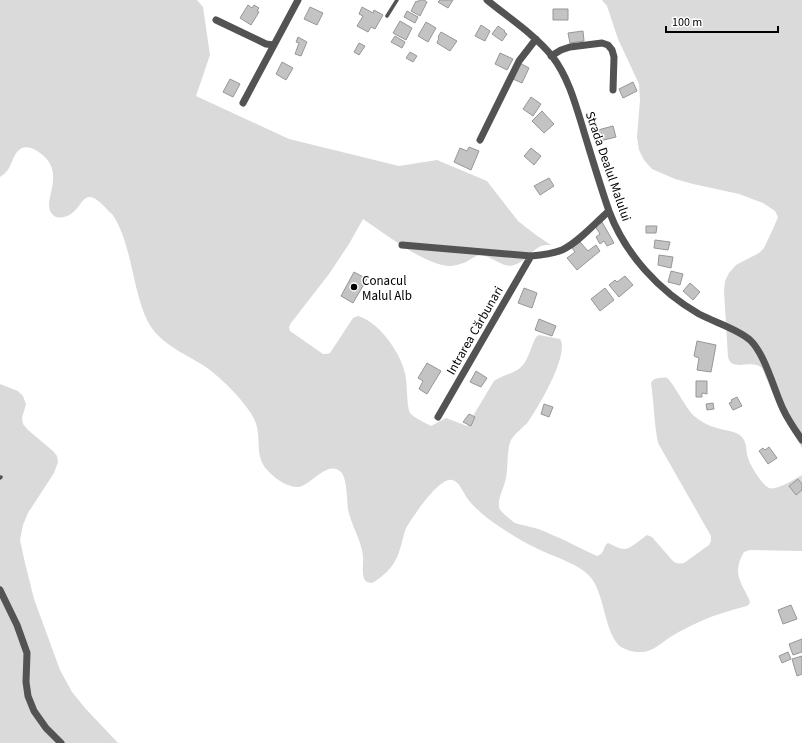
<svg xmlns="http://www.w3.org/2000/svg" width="802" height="743" font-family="'Source Sans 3',sans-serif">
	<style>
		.green { fill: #dadada }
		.building { fill: #c3c3c3; stroke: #979797 }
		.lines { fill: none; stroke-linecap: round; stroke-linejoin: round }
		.service { stroke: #535353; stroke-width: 3.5 }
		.minor { stroke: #535353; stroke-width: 7 }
		.poi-dot { fill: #000; stroke: #fff; stroke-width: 1.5 }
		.labels { text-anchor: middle; stroke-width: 3; stroke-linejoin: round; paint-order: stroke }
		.street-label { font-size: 13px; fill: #000; stroke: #fff }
		.poi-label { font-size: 13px; fill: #000; stroke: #fff; text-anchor: start }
	</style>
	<rect width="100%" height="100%" fill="#fff"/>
	<path class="green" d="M0,0H197L203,7L210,55L196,96L289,139L399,166L437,160L487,181L518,221L536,235L551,245C546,245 542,245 539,247C530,252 525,262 514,265C502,269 492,255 480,255C475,256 471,259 466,262C462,264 456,265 451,266C427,267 384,233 363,219L349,244L329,274L291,323L289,327L290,331L323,354H326L330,353L353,318L358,316C380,322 404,357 406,379C407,387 407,407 410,413C414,418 426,423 431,426L446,418L467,426L494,381C502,375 513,374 520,368C528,362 531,346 536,337L539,335L560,339C570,354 538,408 528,422C523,428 515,433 511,440C506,451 509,469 505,482C503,490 495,504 501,511C505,515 511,520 515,523C520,525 525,525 530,527C537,528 544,531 550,534C566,540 581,549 597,556C606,553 602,547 608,543C613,545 619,549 624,549C630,550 642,538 647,535L652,537L672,560C676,564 679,564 684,563L709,545L711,541V536L658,443C654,423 654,403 651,383C653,380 654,379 658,378C661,378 664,377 667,378C672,381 686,408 693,415C700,421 708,426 717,428C726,431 740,431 744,440C747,446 746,452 748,458C750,465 762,485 769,488C776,491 795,479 802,475V551L750,550L744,552C735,567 737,577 745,591C747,596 750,599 750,603L747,606C731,610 714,615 699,622C690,626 680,631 672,636C661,643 652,653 639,652C633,652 626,650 621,647C605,635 605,597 592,579C581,564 554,557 538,549C525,543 512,535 500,527C488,519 476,510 467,498C463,492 459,481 452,480C439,477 412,518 406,528C403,536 402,544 399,552C396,562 389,571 381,577C378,579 374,583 371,583C359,583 364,564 363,556C361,539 351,525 348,509C347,500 347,478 341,472C327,459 311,486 298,487C288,487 277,480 270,473C252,456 263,440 255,421C252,413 246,407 241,400C232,389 221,379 210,370C188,354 160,346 147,320C135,294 133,264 123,236C120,228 117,221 112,214C110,213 104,206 103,205C80,183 84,213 64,217C60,218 56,218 53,215C39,202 69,174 40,153C35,149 28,146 22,148C14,152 13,161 9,168C6,173 4,174 0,177Z
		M602,0H802V448L781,413L762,368C752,358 732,373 728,357L724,291L725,281L729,273L736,265L759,253L764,248L773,229L778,217L775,211L763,203L739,194L693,184L675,179L652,169L644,160L639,150L637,137L640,100L639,84L618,39L607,6Z
		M0,384L18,391L23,396L26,404L22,418L23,424L28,430L53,451L57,456L58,462L54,473L28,513L23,525L20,540L25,563L34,599L60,670L72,692L85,708L118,743H0Z"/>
	<path class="building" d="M419,0H424L427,2L420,16L411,11L416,1L418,2Z
		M440,0H453L448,8L438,2Z
		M248,5L252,8L254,5L259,8L257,11L259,12L251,25L240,18Z
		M310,7L323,13L317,25L304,19Z
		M362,7L373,13L374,10L383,15L375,29L371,27L368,32L357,26L363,16L359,14Z
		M553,9H568V20H553Z
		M407,11L418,17L415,23L404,17Z
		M400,21L412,28L406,40L393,33Z
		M426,22L436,28L428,42L418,36Z
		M481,25L490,31L485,41L475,36Z
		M498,26L505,31L504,32L507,34L502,41L492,34Z
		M583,31L584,41L570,43L568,33Z
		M441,32L457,41L450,51L437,43L439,38L438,37Z
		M395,36L405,42L402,48L391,42Z
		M298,37L307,42L301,56L295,54L299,43L296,42Z
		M359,43L365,46L359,55L354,52Z
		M410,52L417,56L413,62L406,58Z
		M500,53L513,59L507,70L495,64Z
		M282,62L293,68L286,80L276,74Z
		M520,63L529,68L522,83L513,79Z
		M230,79L240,84L233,97L223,92Z
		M633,82L637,91L623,98L619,89Z
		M531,97L541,104L533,116L523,109Z
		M542,111L554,124L544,133L532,121Z
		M613,126L616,137L600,141L598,130Z
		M469,147L479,151L471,170L454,162L460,148L467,151Z
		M531,148L541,156L534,165L524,156Z
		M549,178L554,186L540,195L534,186Z
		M602,222L614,243L607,246L604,241L600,244L596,237L600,234L595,226Z
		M646,226H657L656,233H646Z
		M655,240L670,242L668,250L654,248Z
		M580,242L588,251L596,245L600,251L577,270L567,258L575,252L572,248Z
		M659,255L673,257L671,268L658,265Z
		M671,271L683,274L680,285L668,282Z
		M354,272L367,279L353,303L341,296Z
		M625,276L633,285L619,297L609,285L615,280L617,282Z
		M690,283L700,292L693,300L683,291Z
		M524,288L537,293L532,308L518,303Z
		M605,288L614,300L600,311L591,299Z
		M539,319L556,326L552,336L535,330Z
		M697,341L716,345L711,372L697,370L699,358L694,356Z
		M427,363L441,371L427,394L419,389L423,381L418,378Z
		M476,371L487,378L481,387L470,382Z
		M696,381H707V394L702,393V397H696Z
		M737,397L742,406L733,410L729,403L732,402L731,400Z
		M713,403L714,409L707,410L706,404Z
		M544,404L553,407L549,417L541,414Z
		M469,414L475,417L471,426L463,422Z
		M769,447L777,458L768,464L759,451L763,448L765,450Z
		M798,479L802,484V490L796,495L789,486Z
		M791,605L797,619L783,624L778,610Z
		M802,639V652L793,655L789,644Z
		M788,652L791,659L782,663L779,656Z
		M802,656V674L797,676L792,659Z"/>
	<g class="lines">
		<path class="service" d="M387,16L397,0
			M0,478L1,477"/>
		<path class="minor" d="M487,0C509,18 534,34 552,56C569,78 576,106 584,132C592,158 600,185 609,211C625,254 659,291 699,314C714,322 738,329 750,340C765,354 774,390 783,409C788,420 795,430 802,440
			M216,20L266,44L274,45
			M551,56L561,50L570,47L602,43L608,45L612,50L614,57L613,90
			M243,103L298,0
			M480,140L519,61L536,39
			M402,245L531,256C542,255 552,254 562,250C579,242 595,223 609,211
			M438,417L531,256
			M0,590L17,625L27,653L26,682L28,696L34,711L46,728L61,743"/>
	</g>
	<circle class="poi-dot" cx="354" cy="287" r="4"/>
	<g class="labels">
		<g class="street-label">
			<text transform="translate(609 166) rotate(71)" y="5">Strada Dealul Malului</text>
			<text transform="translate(474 330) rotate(-60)" y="5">Intrarea Cărbunari</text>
		</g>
		<g class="poi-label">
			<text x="362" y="285">Conacul<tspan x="362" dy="15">Malul Alb</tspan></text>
		</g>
	</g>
	<path d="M666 26v6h112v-6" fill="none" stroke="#000000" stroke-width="2"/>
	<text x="672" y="26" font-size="12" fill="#000000" stroke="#ffffff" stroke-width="3" paint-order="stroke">100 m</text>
</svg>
